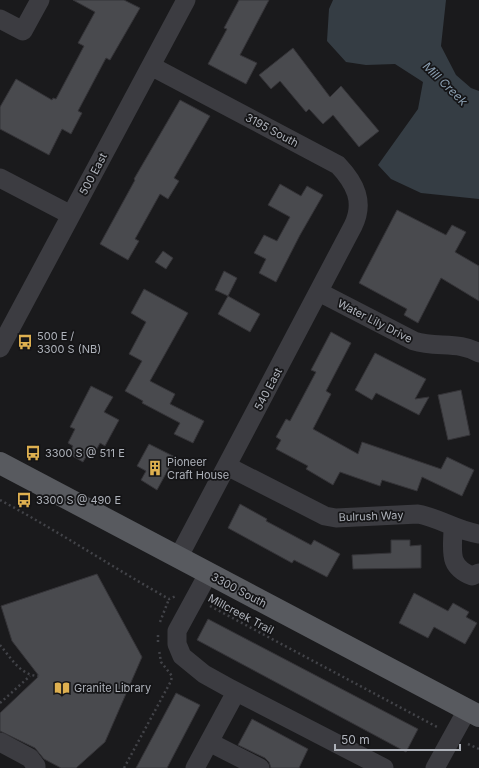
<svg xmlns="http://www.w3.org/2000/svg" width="479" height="768" font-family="Inter,sans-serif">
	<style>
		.water { fill: #353d44 }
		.building { fill: #494a4e; stroke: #353438 }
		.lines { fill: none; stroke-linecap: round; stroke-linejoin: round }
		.path { stroke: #424348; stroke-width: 2.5; stroke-dasharray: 2 3; stroke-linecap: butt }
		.minor { stroke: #3c3c41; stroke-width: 19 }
		.major { stroke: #585a5f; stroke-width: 22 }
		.labels { text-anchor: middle; stroke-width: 3.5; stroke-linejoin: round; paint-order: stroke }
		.street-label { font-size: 11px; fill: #aeb2ba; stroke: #151517 }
		.poi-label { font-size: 11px; fill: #aeb2ba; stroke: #151517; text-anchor: start }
		.water-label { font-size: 12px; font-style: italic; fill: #8a9eb0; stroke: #151517 }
	</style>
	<rect width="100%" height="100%" fill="#1a1a1c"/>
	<path class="water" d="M333,0H446L441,46L456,75L471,88L479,91V199L421,193L391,179L378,165L418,109L423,82L395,64L366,65L346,62L327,41L329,9Z"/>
	<path class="building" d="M73,0H124L140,8L110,60L106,58L78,111L82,113L71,134L62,129L49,155L0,129V107L16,79L52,100L53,98L56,99L84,46L78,43L95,12Z
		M239,0H269L240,55L257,63L246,84L208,64L227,29L224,28Z
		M293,48L330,97L341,86L379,131L359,147L333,115L323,124L309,109L306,112L280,81L271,89L259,75Z
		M180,100L210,116L174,178L179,181L168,199L160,194L135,239L139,241L128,260L100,244L135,180L134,179Z
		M280,184L301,196L307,186L323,195L300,235L276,282L259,273L266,259L254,253L264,235L277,241L290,217L268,205Z
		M397,210L446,235L452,225L466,232L455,252L479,266V301L441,278L418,323L404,315L407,309L359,283Z
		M163,251L173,258L166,269L155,262Z
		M224,271L237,278L228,296L260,314L250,332L218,314L228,296L215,290Z
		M144,289L188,313L150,381L175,394L170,404L204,421L193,443L174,434L180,423L142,403L143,401L125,391L142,361L129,354L146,322L131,313Z
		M331,332L351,343L326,391L331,394L313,429L358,454L362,442L441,469L447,457L474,470L462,496L422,477L417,491L382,480L380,486L340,472L333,485L306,469L308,466L276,449L281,440L276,437L286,419L290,421L316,372L311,370Z
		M375,353L426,379L415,399L429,397L419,415L376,393L372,400L355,390Z
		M91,386L113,397L104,412L119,420L105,446L100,443L93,456L88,453L83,462L69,454L73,446L68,443L75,429L70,427Z
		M461,390L470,435L448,440L438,395Z
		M149,444L175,457L157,490L141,480L146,471L137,466Z
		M240,504L267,519L266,521L311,545L314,540L340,554L327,577L294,560L292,563L228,528Z
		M391,540H410V546L421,545V568L353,569L352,555L391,553Z
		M97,574L142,657L105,742L76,768H61L44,759L35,748L0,731V713L39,676L12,641L1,606Z
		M414,593L448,611L453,603L469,612L466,617L477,623L465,644L434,627L428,638L399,623Z
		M208,619L418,729L406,752L197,640Z
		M176,693L200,705L167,768H136Z
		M252,719L308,749L299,768H271L269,762L265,758L238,745Z"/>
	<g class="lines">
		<path class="path" d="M0,500C58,531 112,567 169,599L176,596
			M210,606L439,728
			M160,622L169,599
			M158,635V645
			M0,645C11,658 21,676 39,676
			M0,703L30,676
			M468,744L479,749
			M124,768L171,681L172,676L161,662L159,650"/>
		<path class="minor" d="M0,19L23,31L40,0
			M151,66L338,165C355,183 365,202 353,226L178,558
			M0,178L71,215
			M319,292L414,341C436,348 460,341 479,353
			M0,348L186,0
			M227,466L325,516L336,518L418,514C440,518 457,531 479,534
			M453,527C453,551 447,566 472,576L479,573
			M208,574L177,631V644L182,656L204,674L231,689L384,768
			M0,742L30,758L36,766V768
			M209,742L260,768
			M195,768L236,692
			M435,768L467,710"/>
		<path class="major" d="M0,463L479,716"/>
	</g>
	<defs>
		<g id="bus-bare" transform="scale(1.2)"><path d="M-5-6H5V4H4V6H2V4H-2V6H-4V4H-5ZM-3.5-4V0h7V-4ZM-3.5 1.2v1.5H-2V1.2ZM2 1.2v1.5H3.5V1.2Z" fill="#deb050" stroke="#151517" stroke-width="2.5" paint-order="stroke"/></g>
		<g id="building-bare" transform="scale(1.2)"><path d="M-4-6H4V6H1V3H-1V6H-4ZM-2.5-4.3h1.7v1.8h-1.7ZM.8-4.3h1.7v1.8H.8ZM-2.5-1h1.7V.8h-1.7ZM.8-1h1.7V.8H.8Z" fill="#deb050" stroke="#151517" stroke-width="2.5" paint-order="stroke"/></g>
		<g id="library-bare" transform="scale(1.2)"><path d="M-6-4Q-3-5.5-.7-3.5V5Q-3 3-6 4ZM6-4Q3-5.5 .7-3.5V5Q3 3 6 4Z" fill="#deb050" stroke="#151517" stroke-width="2.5" paint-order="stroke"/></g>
	</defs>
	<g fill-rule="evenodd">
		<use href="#bus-bare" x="25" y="342"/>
		<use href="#bus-bare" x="33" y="453"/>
		<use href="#building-bare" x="155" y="468"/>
		<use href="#bus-bare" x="24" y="500"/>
		<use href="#library-bare" x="62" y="688"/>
	</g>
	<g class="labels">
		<g class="street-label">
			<text transform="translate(272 130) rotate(28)" y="4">3195 South</text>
			<text transform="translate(93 174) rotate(-62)" y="4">500 East</text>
			<text transform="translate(375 321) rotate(27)" y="4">Water Lily Drive</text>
			<text transform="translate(268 389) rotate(-62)" y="4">540 East</text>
			<text transform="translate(371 516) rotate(-2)" y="4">Bulrush Way</text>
			<text transform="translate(239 590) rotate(28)" y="4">3300 South</text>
			<text transform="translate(241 614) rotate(28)" y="4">Millcreek Trail</text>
		</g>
		<g class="poi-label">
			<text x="37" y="340">500 E /<tspan x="37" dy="13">3300 S (NB)</tspan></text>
			<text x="45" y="457">3300 S @ 511 E</text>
			<text x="167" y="466">Pioneer<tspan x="167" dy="13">Craft House</tspan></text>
			<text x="36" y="504">3300 S @ 490 E</text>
			<text x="74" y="692">Granite Library</text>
		</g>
		<g class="water-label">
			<text transform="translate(445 84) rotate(44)" y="4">Mill Creek</text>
		</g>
	</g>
	<path d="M335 744v6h125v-6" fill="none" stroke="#aeb2ba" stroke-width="2"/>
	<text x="341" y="744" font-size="12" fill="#aeb2ba" stroke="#151517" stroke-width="3" paint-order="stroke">50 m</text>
</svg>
